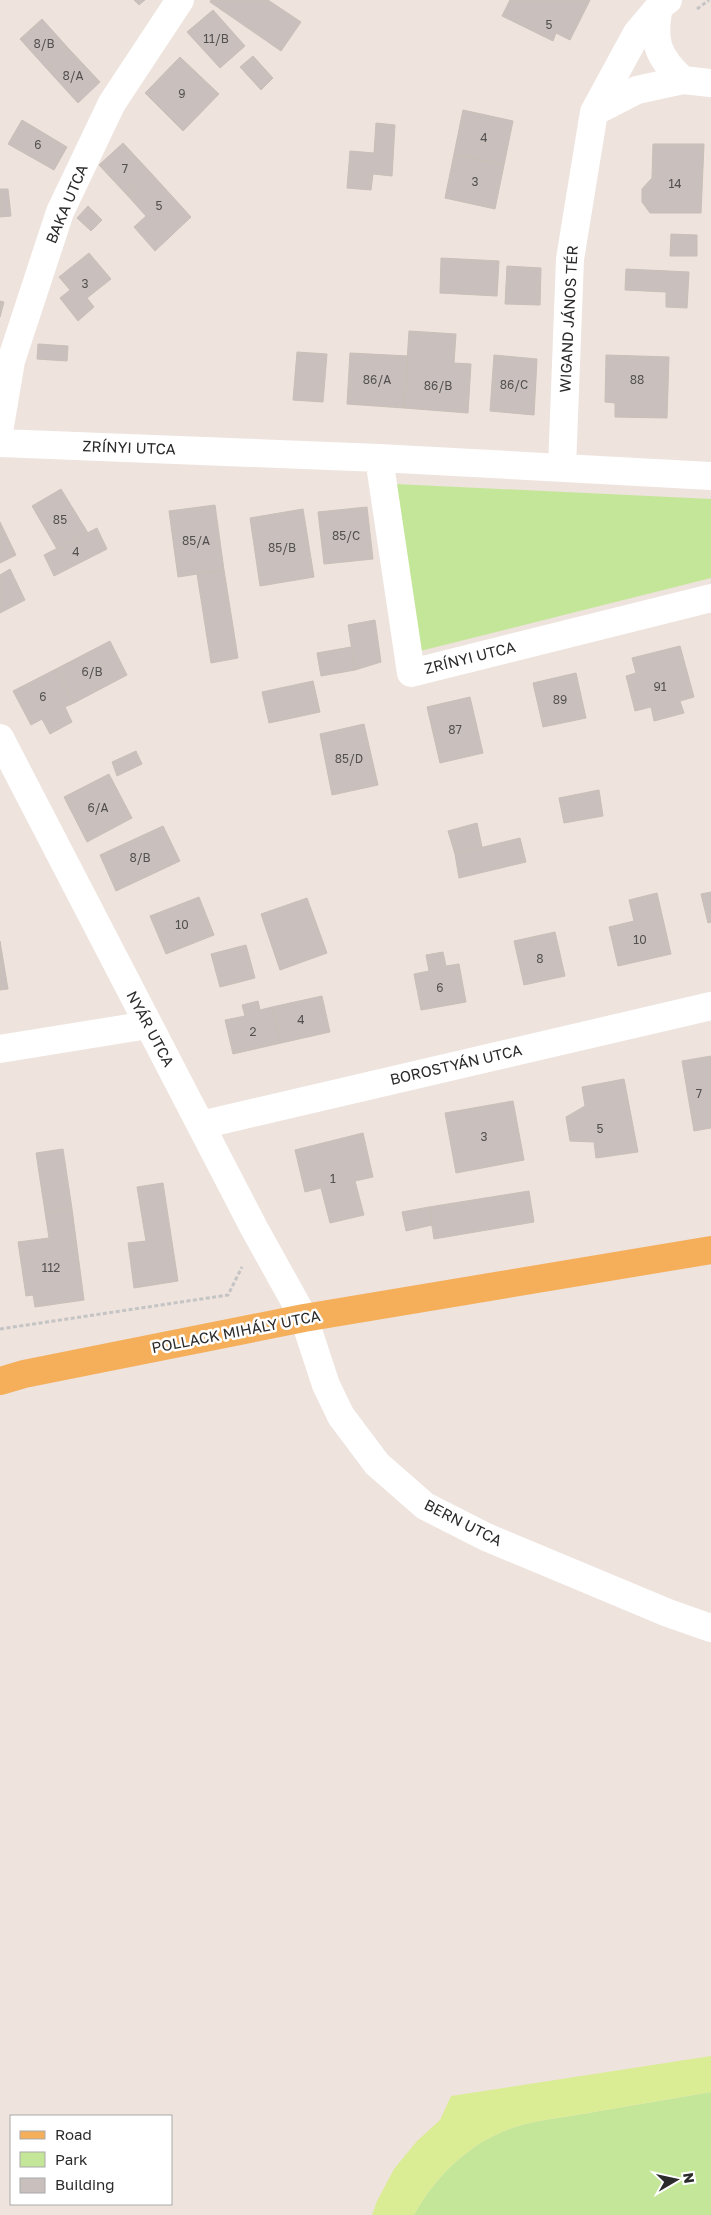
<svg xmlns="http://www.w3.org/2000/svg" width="711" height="2215" font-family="'Golos Text',sans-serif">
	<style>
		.green { fill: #c4e698 }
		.pitch { fill: #dbed94 }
		.building { fill: #c9c0bd; stroke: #c9bfb7 }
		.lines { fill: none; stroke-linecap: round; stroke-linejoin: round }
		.path { stroke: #c4c4c4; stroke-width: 3; stroke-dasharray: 4 2.5; stroke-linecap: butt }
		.minor { stroke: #fff; stroke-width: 28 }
		.primary { stroke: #f5af5b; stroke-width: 28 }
		.labels { text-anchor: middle; stroke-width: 5; stroke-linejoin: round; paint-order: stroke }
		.number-label { font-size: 12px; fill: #525050 }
		.street-label { font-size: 15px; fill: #2b2b2b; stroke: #fff }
	</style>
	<rect width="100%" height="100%" fill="#eee3dd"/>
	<path class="green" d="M395,484L711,499V578L420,651Z
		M711,2092V2215H414C439,2170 479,2134 530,2123C551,2118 573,2116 594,2112C633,2105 672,2099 711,2092Z"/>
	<path class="pitch" d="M711,2056V2092C672,2099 633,2105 594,2112C573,2116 551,2118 530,2123C479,2134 439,2170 414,2215H372L377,2201L394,2169L417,2141L440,2120L451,2096Z"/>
	<path class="building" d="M134,0H145L139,5Z
		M211,0H268L301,22L281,51L210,2Z
		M510,0H590L570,40L556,33L553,41L502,16Z
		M213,10L245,46L220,68L187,32Z
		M42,19L69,49L47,69L20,39Z
		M69,49L100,82L78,103L47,69Z
		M253,56L273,78L261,90L240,67Z
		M180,57L219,94L183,131L145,93Z
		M463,110L513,121L504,165L454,154Z
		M22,120L67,147L54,170L8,144Z
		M376,123L395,125L392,176L373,174L371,190L347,188L350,151L374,153Z
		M123,143L151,173L127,195L99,165Z
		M653,144H704L701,213H650L642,202V189L652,178Z
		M454,154L504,165L495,209L445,198Z
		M151,173L191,217L155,251L134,227L146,216L127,195Z
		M0,189H8L11,216L0,217Z
		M88,206L102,220L91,231L77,218Z
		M671,234L697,235V256H670Z
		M89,253L111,279L87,298L94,307L78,321L60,298L70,290L59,277Z
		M441,258L499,261L497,296L440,293Z
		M507,266L541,268L540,305L505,304Z
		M626,269L689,272L687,308L666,307V292L625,290Z
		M0,301L4,302L0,317Z
		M409,331L456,334L454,363L471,364L468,413L404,408Z
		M38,344L68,346L67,361L37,359Z
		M297,352L327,354L323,402L293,400Z
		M350,353L408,356L404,408L347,404Z
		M494,355L537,359L534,415L490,411Z
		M606,355L669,357L667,418L615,417V403L605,402Z
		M61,489L88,533L57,549L32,506Z
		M215,505L224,570L178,577L169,511Z
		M367,507L373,559L324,564L318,512Z
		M303,509L314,577L260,586L250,518Z
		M0,522L16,555L0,563Z
		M97,528L107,549L54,576L44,555Z
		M10,569L25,600L0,613V575Z
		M224,570L238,658L211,663L197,574Z
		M375,620L381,662L355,670L348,625Z
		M110,641L127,675L74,703L56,669Z
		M680,646L694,697L680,701L684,713L654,721L651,707L635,711L626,676L636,673L632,658Z
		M351,647L355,670L321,676L317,653Z
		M56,669L74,703L65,707L72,722L50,734L42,719L31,725L13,691Z
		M576,673L586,718L543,727L533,683Z
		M313,681L320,712L269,723L262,692Z
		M470,697L483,753L440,763L427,707Z
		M364,724L378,785L332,795L320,734Z
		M136,751L142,764L117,776L112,762Z
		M109,774L132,818L87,842L64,797Z
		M599,790L603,816L564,823L559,798Z
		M477,823L482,847L455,854L448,831Z
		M163,826L180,861L116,891L100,855Z
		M520,838L526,862L459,878L455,854Z
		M711,892V922L708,923L701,894Z
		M657,893L671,954L618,966L609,927L634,921L629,900Z
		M199,897L214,935L166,954L150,916Z
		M307,898L327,953L280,970L261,914Z
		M555,932L565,976L524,985L514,941Z
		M0,941L8,989L0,990Z
		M246,945L255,978L220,987L211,954Z
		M443,952L446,966L459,964L466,1002L421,1010L414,974L429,971L426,955Z
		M322,996L330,1032L281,1043L272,1007Z
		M258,1001L260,1010L272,1007L281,1043L233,1054L225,1020L245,1016L242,1005Z
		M711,1056V1128L694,1131L682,1061Z
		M624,1079L638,1152L596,1158L594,1142L570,1141L566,1117L585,1106L582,1087Z
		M513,1101L524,1160L456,1173L445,1113Z
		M363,1133L373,1177L355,1181L364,1215L330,1223L321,1188L305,1192L295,1150Z
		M63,1149L72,1209L45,1212L36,1153Z
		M163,1183L178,1281L134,1288L128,1243L146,1241L137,1187Z
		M529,1191L534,1222L434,1239L429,1207Z
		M429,1207L432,1225L406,1231L402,1212Z
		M72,1209L84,1300L35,1307L33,1295L26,1296L18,1242L49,1238L45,1212Z"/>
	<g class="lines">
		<path class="path" d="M697,9L709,0
			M0,1329L228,1295L242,1267"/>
		<path class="minor" d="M659,7C652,40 657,57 683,80
			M594,112L637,90L683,80L711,83
			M0,426L11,361L60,212L112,103L180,0
			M0,443L379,458L711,476
			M379,458L411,673L711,598
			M562,468L570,259L594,112L637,33L659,7L668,0
			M0,738L254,1228L304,1318L326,1385L341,1416L377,1464L425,1506L486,1537L668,1613L711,1628
			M0,1049L148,1025
			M201,1125L711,1006"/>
		<path class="primary" d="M0,1381L24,1374L304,1318L711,1250"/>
	</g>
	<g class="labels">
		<g class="number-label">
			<text x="549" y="29">5</text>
			<text x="216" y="43">11/B</text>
			<text x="44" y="48">8/B</text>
			<text x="73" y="80">8/A</text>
			<text x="182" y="98">9</text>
			<text x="484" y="142">4</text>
			<text x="38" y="149">6</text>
			<text x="125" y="173">7</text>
			<text x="475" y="186">3</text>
			<text x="675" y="188">14</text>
			<text x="159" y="210">5</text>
			<text x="85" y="288">3</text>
			<text x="377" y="384">86/A</text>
			<text x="637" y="384">88</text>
			<text x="514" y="389">86/C</text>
			<text x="438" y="390">86/B</text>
			<text x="60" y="524">85</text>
			<text x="346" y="540">85/C</text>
			<text x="196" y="545">85/A</text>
			<text x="282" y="552">85/B</text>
			<text x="76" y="556">4</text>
			<text x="92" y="676">6/B</text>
			<text x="660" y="691">91</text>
			<text x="43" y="701">6</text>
			<text x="560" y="704">89</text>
			<text x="455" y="734">87</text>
			<text x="349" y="763">85/D</text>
			<text x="98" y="812">6/A</text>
			<text x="140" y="862">8/B</text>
			<text x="182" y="929">10</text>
			<text x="640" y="944">10</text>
			<text x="540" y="963">8</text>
			<text x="440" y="992">6</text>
			<text x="301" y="1024">4</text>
			<text x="253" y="1036">2</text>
			<text x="699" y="1098">7</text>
			<text x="600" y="1133">5</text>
			<text x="484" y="1141">3</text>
			<text x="333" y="1183">1</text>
			<text x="51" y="1272">112</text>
		</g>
		<g class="street-label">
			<text transform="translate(67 204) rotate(-67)" y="5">BAKA UTCA</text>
			<text transform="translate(569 319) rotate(-87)" y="5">WIGAND JÁNOS TÉR</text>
			<text transform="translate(129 448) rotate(2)" y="5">ZRÍNYI UTCA</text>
			<text transform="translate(470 658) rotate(-14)" y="5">ZRÍNYI UTCA</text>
			<text transform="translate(150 1029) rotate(62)" y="5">NYÁR UTCA</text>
			<text transform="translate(456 1065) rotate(-13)" y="5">BOROSTYÁN UTCA</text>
			<text transform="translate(236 1332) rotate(-11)" y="5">POLLACK MIHÁLY UTCA</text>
			<text transform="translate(463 1523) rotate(27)" y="5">BERN UTCA</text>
		</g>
	</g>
	<rect x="10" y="2115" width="162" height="90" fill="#ffffff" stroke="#aaaaaa"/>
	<rect x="20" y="2131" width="25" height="8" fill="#f5af5b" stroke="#aaaaaa"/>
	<text x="55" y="2140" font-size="15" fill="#2b2b2b">Road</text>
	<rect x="20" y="2152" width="25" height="15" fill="#c4e698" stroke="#aaaaaa"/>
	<text x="55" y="2165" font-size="15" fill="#2b2b2b">Park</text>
	<rect x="20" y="2178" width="25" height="15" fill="#c9c0bd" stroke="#aaaaaa"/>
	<text x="55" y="2190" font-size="15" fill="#2b2b2b">Building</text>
	<g transform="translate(676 2180) rotate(81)" stroke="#ffffff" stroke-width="4" paint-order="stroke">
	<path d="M0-4L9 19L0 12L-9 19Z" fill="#2b2b2b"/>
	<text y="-8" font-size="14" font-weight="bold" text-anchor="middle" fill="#2b2b2b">N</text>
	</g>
</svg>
